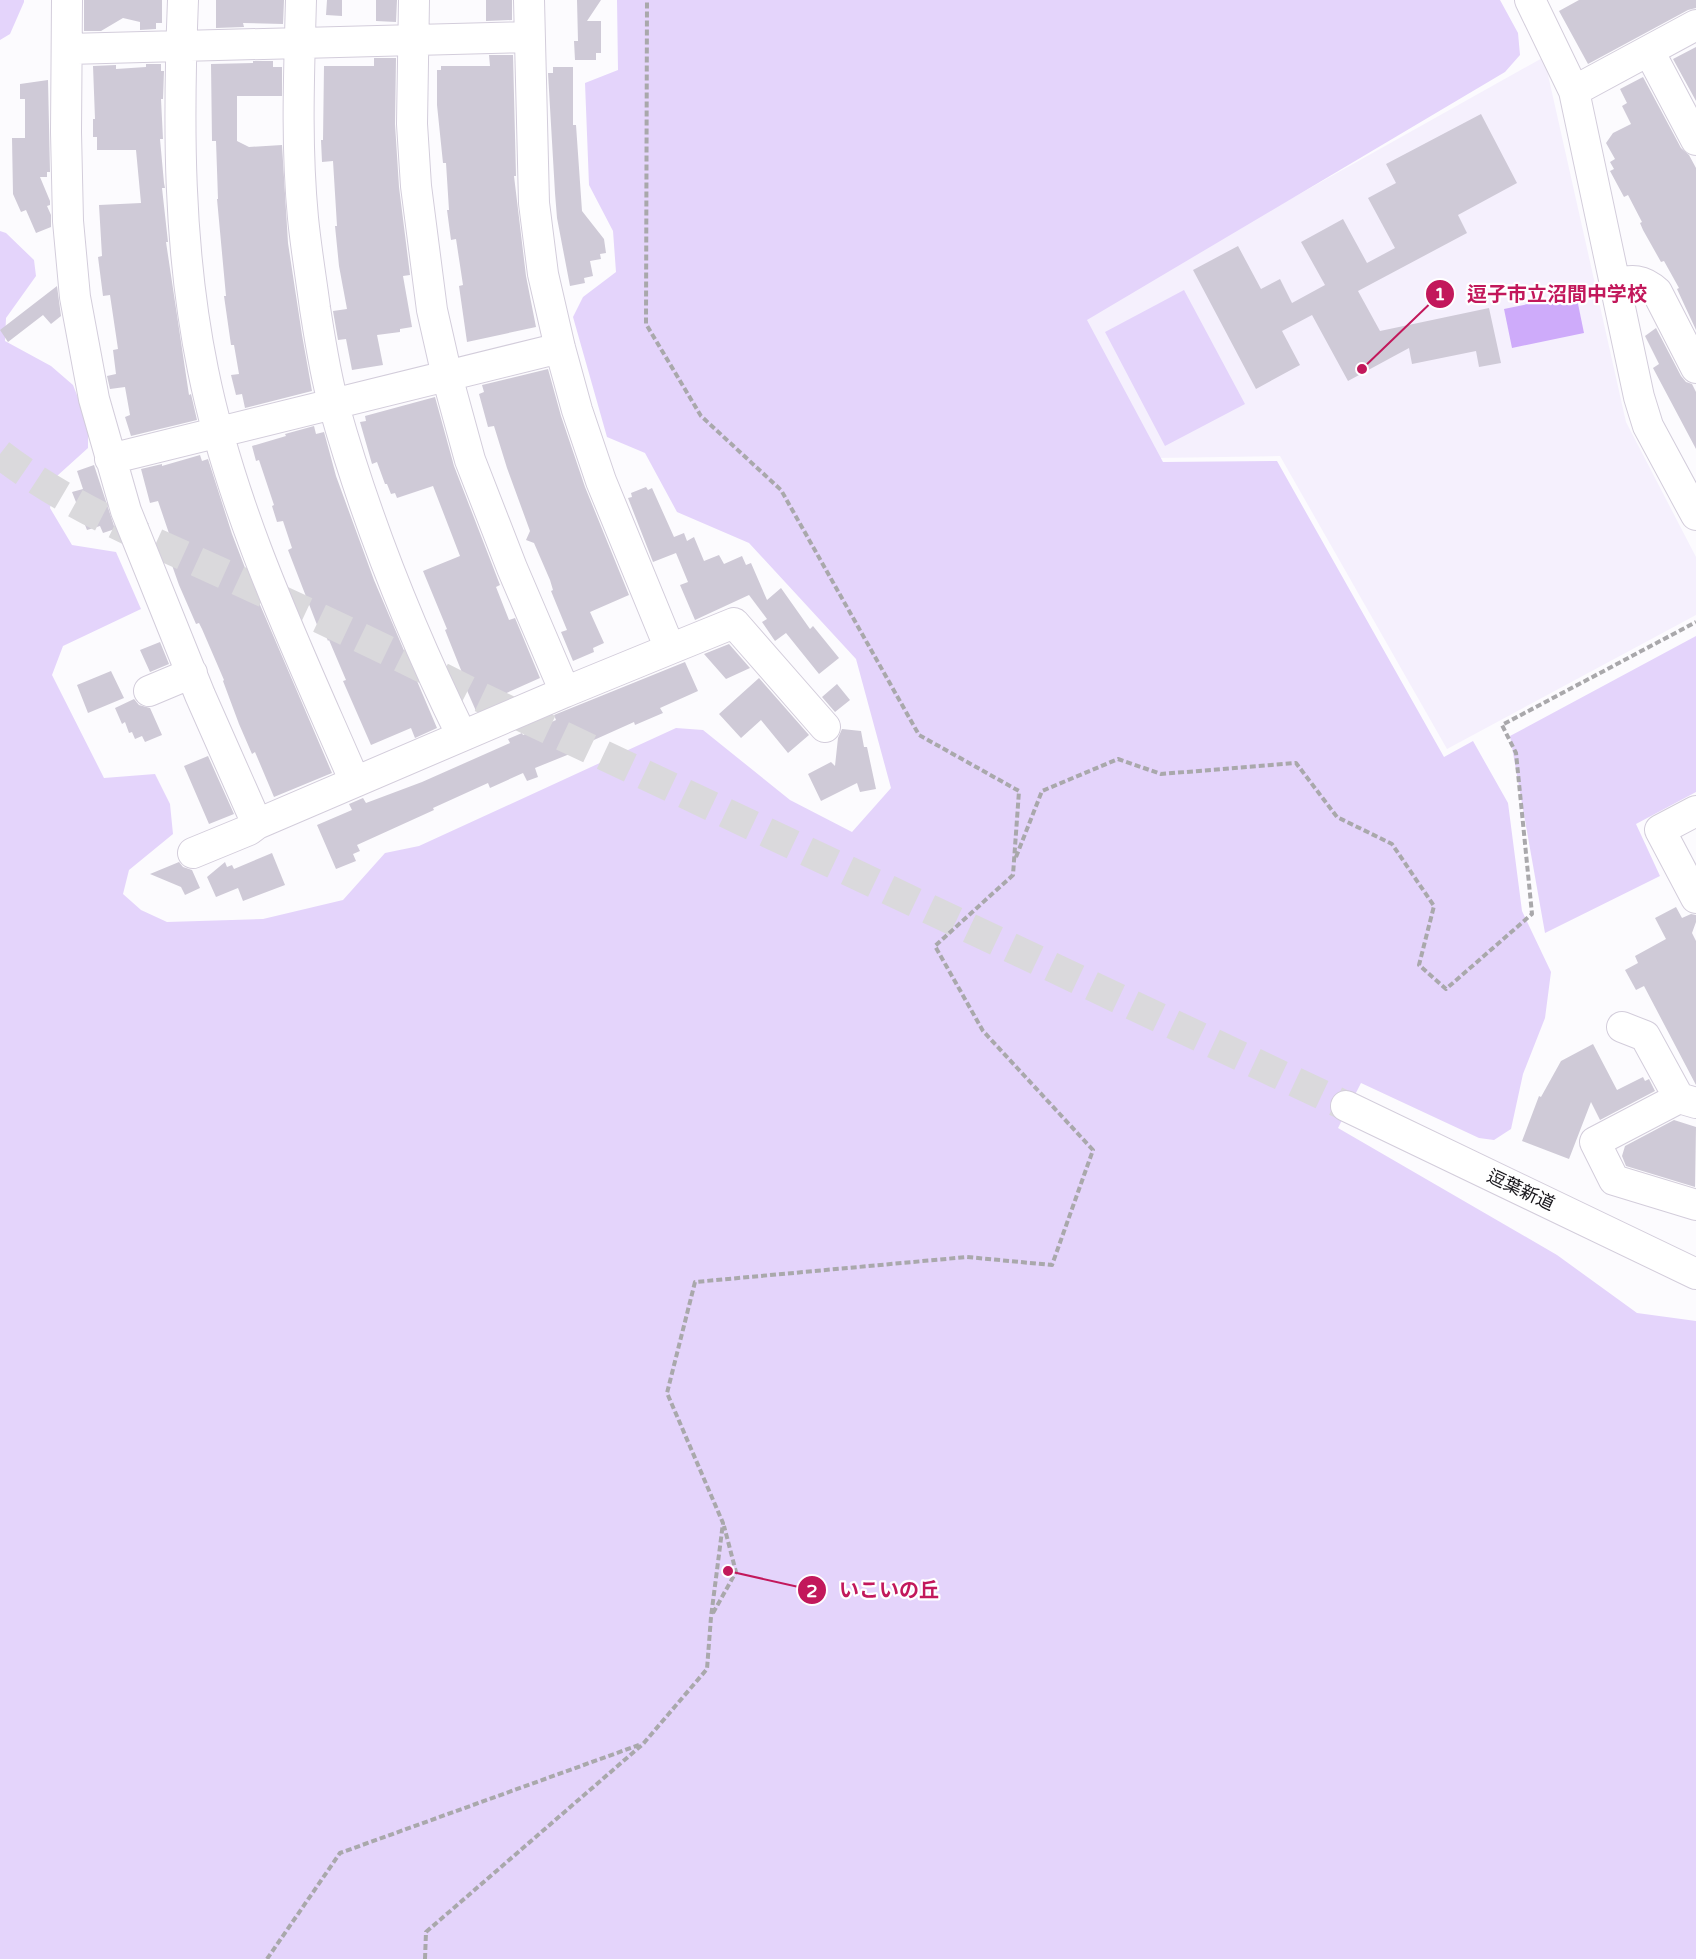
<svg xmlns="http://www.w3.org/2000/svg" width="1696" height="1959" font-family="'Varela Round','Noto Sans JP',sans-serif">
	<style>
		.built { fill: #f5f0fd }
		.green { fill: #e4d4fb }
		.water { fill: #ceabfa }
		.building { fill: #cfcad7 }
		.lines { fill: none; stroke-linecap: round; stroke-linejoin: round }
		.minor-tunnel { stroke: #dad9dc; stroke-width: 30; stroke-dasharray: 30 15; stroke-linecap: butt }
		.minor-casing { stroke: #d3cddb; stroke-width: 32 }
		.path { stroke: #a9a8ab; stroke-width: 4; stroke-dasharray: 6 3; stroke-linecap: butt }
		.minor { stroke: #fff; stroke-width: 30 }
		.labels { text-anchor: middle; stroke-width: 4.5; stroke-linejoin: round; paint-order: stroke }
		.street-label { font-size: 18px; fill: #19171c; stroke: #fff }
		.leader { fill: none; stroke: #c2185b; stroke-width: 2 }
		.callout-dot { fill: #c2185b; stroke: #fff; stroke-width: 2 }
		.mark-label { font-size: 18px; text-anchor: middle; font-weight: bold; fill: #fff }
		.callout-label { font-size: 20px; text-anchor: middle; font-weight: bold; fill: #c2185b; stroke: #fff; stroke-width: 4.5; stroke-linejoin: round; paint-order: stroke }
	</style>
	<rect width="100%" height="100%" fill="#fcfbfe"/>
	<path class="built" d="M1544,57L1626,422L1696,557V615L1447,749L1280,456L1157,458L1082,316Z"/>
	<path class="green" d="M0,0H24V2L10,34L0,40Z
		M617,0H1500L1518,33L1520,55L1505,72L1087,320L1163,462L1277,461L1444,757L1473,741L1508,803L1522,911L1551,972L1545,1018L1523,1074L1511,1129L1494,1140L1479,1138L1361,1083L1338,1128L1557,1255L1637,1313L1696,1321V1959H0V231L6,233L34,260L36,276L6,318L5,341L51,366L73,385L88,423V448L57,476L50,508L72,545L116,552L141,609L63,646L52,675L104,778L155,774L170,804L173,834L129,870L123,894L141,910L167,922L263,919L343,900L385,853L419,846L676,728L703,730L790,800L852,832L891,788L856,659L749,543L677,512L645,453L607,437L573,317L583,297L616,272L613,231L589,185L585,83L618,70Z
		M1184,290L1245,404L1165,446L1105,332Z
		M1696,636V792L1636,824L1660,876L1545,933L1510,736Z"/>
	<path class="water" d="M1576,294L1584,333L1512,348L1504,309Z"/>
	<path class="building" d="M84,0H162V23H156V29L140,30V22L123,18L101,31H84Z
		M216,0H284L283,24L243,23L244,27L216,28Z
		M327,0H342V16L326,15Z
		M376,0H397L396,22L376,21Z
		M486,0H512V20L486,21Z
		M577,0H601L587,21H601V53H596V60H575L574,41H578Z
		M1579,0H1696V8L1688,10L1588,64L1559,11Z
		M1696,47V101L1673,59Z
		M489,55H513L516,176H514L526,276L536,327L467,342L459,286L463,285L456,239L451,240L447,210H449L446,163H443L437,105V70H441V66H490Z
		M374,58H396L395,124L399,187L410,275L403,276L412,327L400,329V332L377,335L383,365L352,370L346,339L338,340L333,311L347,309L339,266L335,226H337L333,161L322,162L321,140H323L324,66H374Z
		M253,61H273V67H282V96H237V141L249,147L282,145L288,243L302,335L312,391L245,408L242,394L236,395L231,375L239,374L234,345H231L224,296H226L217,199H218L216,141H212L211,64L253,63Z
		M146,64H161V71H164L163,99H161L163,139H160L164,183L165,188H162L168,242H166L189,395L191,394L197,420L131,436L125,417L130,415L125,387L110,389L107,376L116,374L113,350L118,349L110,295L103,296L98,257L102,256L99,205L141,203L136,150H97V137H93V119H95L93,66L116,65V69L146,67Z
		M553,67H573V125H576L582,211L604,239L606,253L600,254L601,259L590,261L593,276L584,278L585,283L570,286L557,218L555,193L548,73H553Z
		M1643,77L1681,148L1689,155L1696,168V330L1677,289L1679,288L1664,261L1661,262L1643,230L1640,223L1642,222L1628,195L1624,197L1610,171L1614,169L1610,162L1615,159L1606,143L1613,133L1631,124L1622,106L1627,103L1620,89Z
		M48,80L50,172H47V177H40L50,201V205L47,206L51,215V227L36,233L26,210L21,212L13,194L12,138H25V99H20V84Z
		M1481,114L1517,183L1458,215L1467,233L1358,291L1380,331L1489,308L1501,363L1479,367L1476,351L1412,364L1409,348L1348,381L1312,315L1282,331L1300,365L1256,389L1193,270L1238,246L1261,289L1280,279L1292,303L1325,285L1301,242L1343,219L1367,263L1395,248L1368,198L1396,183L1386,164Z
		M57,286L61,316L51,324L43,315L8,342L0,330Z
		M1656,328L1681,376L1686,382L1692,384L1696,392V449L1653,368L1659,364L1645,336Z
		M548,369L561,416L585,487L629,595L590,612L604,643L593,648L594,652L573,661L561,632L567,630L551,591L553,590L550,580L534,543L526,540L530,531L507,468L494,426L488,427L479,394L484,392L482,385Z
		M435,397L454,466L500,585L496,587L509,620L515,618L540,678L502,695L504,699L476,711L462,679L464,678L461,670L445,630L447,629L423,571L460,556L433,486L397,498L395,493L391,494L387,484H385L377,462L372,464L360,422L366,421L365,416Z
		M314,426L316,434L324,432L336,476L374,580L437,728L415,738L411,728L371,745L343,681L346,680L329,640L328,641L323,629L319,630L288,550L292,548L283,521L277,522L272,506L274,505L259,460L256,461L252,446L286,436L285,434Z
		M200,455L202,461L208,459L232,534L252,586L332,773L274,797L255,752L252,754L239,724L223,681L224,680L202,629L199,623L196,624L179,585L168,554L175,551L158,501L150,503L141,469L162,464V466Z
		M94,465L115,529L103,533L100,526L87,530L72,492L83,489L77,471Z
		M646,487L648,490L652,488L674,537L684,533L687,541L694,537L704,561L719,555L724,564L742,556L746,565L751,563L767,600L781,588L810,629L813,626L839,658L819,674L786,633L775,641L762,622L767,619L749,595L695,620L680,585L688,582L676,553L653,562L628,498L632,497L631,493Z
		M160,642L169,664L150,672L140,650Z
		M729,644L750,668L726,679L704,654Z
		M685,662L698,691L660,708L663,713L635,725L634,722L585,744L587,747L535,768L538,777L527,781L523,773L490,788L488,783L433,808L434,810L357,845L360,851L353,854L356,861L336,869L317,825L352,810L349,804L363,798L366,803L422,782L510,743L508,739L522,733L523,735L556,720L554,715Z
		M111,671L124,698L88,713L77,685Z
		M759,678L809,735L788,753L761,720L741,738L719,714Z
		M837,684L850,700L835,712L822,697Z
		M134,699L139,705L150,708L162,735L145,742L142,736L135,739L132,732L129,733L125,722L122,724L115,708Z
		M842,729L861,731L864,747H867L876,789L860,792L857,783L821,801L808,774L831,762L835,766L838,738Z
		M208,756L234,814L209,824L184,766Z
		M272,853L285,885L243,901L238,888L216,897L207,877L225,862L227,867L232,865L234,869Z
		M179,862L183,867L192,870L200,888L185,895L181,887L150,874Z
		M1676,907L1682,918L1691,914L1696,915V922L1692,933L1696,941V1085L1644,986L1636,990L1625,970L1638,963L1635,956L1666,939L1655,918Z
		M1593,1044L1617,1090L1643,1077L1645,1081L1649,1079L1655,1091L1600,1120L1591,1102L1569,1159L1522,1141L1539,1096L1541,1097L1561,1061Z
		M1674,1120L1696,1127L1695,1187L1626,1166L1622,1156L1625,1146Z"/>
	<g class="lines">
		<path class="minor-tunnel" d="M0,454C71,509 153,541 233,578C315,616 397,654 476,695L1346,1106"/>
		<g class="minor-casing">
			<path id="minor" d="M67,0L66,132L68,221L75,297L94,399L126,511L200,695L257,824L565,692L512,568L470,460L447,376L432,310L416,186L412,124L414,0
				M183,0C178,124 178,248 203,370C232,514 297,648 355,782
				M301,0C299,73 296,145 303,218C306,248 311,278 315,308C320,340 325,374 334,406C366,520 410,630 462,736
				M529,0L534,203L543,274L560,348L577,410L601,481L670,649L565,692
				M1530,0L1574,91L1639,397L1648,426L1696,515
				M68,49L529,37
				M1649,51L1696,140
				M1574,91L1696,25
				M1614,284C1632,279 1643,279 1657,292L1696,368
				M110,459L560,348
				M670,649L734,623L825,727
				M149,691L192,673
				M1696,811L1660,830L1696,898
				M193,853L249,830L257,824
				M1622,1027L1645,1036L1679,1098
				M1696,1103L1679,1098L1595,1142L1614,1180L1696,1205
				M1346,1106L1696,1274"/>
		</g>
		<path class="path" d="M1016,857L1042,791L1118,759L1161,774L1296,763L1337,817L1392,844L1434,906L1419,965L1446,989L1532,914L1516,753L1502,725L1696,622
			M713,1613L736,1572L724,1526
			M267,1959L340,1853L639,1745
			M425,1959L426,1932L643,1744L707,1669L711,1617L723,1523L667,1393L695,1282L967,1257L1052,1265L1093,1150L983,1031L935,946L1013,875L1019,791L919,735L781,490L701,416L646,324L647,0"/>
		<use href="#minor" class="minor"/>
	</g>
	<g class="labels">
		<g class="street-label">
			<text transform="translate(1521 1190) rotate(25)" y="6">逗葉新道</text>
		</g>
	</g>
	<path class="leader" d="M1362 369L1440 294M728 1571L812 1590"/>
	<g class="callout-dot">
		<circle cx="1362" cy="369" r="6"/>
		<circle cx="728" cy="1571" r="6"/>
		<circle cx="1440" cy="294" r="15"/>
		<circle cx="812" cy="1590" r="15"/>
	</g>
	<g class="mark-label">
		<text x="1440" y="300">1</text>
		<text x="812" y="1597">2</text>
	</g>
	<g class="callout-label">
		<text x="1557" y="301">逗子市立沼間中学校</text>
		<text x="889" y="1597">いこいの丘</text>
	</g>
</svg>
